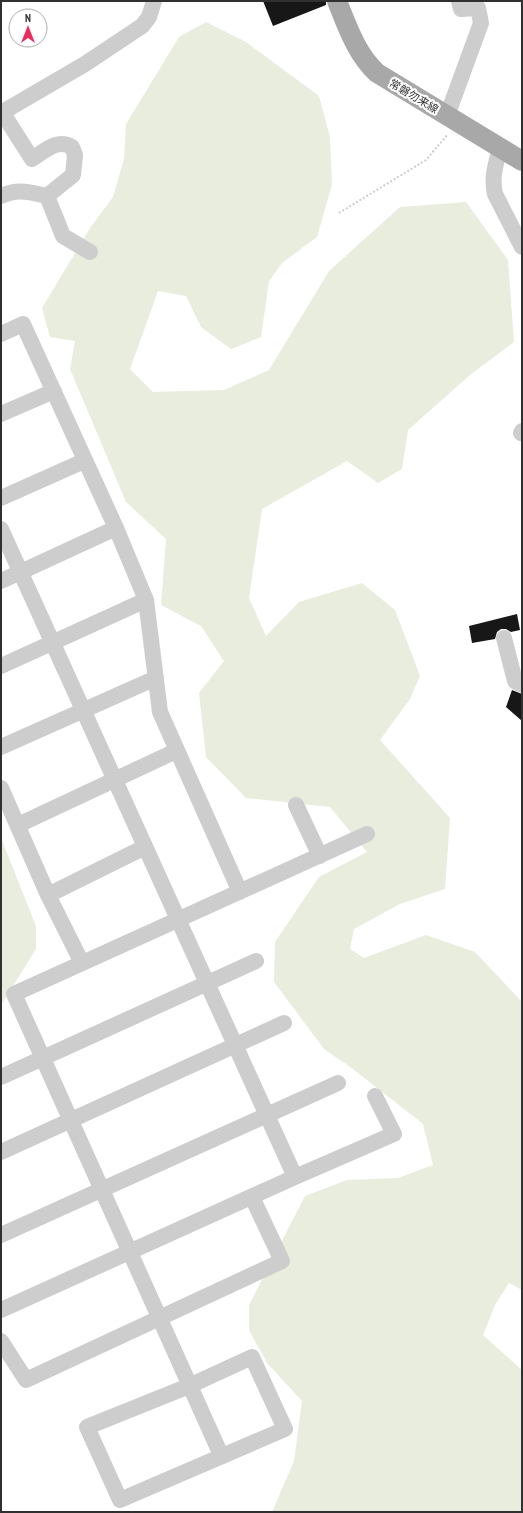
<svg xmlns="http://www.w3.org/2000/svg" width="523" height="1513" font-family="'PT Sans Narrow','Noto Sans JP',sans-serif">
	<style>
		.green { fill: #e8eddd }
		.building { fill: #171717 }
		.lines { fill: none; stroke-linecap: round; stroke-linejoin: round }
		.path { stroke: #cdcdcd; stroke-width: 2; stroke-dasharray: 2 2; stroke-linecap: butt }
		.minor { stroke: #cdcdcd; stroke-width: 16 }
		.major { stroke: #a8a8a8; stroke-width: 20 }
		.labels { text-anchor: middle; stroke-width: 4; stroke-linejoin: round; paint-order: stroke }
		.street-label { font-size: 11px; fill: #303030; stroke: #fff }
	</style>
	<rect width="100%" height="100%" fill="#fff"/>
	<path class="green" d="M206,22L246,42L319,96L330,137L332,185L317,237L282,263L269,281L261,337L231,349L201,327L186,296L158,291L130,369L153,392L224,390L269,370L329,271L400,207L466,202L508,260L514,342L470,375L408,430L402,469L378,483L347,461L262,509L249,598L266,636L299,602L362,583L395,610L420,676L410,699L380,740L450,818L445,889L400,904L354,929L350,949L364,958L426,935L475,952L522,1002V1290L509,1283L495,1305L483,1335L522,1370V1512H272L294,1461L302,1401L267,1363L249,1330V1305L305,1196L347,1180L398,1178L433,1165L423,1124L349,1066L324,1049L274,982L275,942L319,877L367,852L330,807L246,798L206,757L199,693L224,661L201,626L161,605L166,539L126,502L70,369L75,341L50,337L42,308L90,228L113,197L124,159L126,124L179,37Z
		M1,838L36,926V949L1,1005Z"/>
	<path class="building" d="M263,1H326V5L273,26Z
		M517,614L520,630L511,632L506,629H501L497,632L495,639L472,643L469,626Z
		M512,690L522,694V721L506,707Z"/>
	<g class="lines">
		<path class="path" d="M339,213L426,160L448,134"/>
		<path class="minor" d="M2,112L32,159C45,151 57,138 72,147L75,155L73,175L47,196
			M1,113L85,64L142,26L149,17L154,1
			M447,116L481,23L478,8L461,9L459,1
			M500,148C496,164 491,177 495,194L522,247
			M1,196C18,188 29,192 47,196L63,236L90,252
			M1,334L23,324L116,528L146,600L160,712L240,892
			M1,414L54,391
			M521,433L522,431
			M1,498L84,461
			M1,529L295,1177
			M1,581L116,528
			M504,638L515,681L522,685
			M1,666L146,600
			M1,747L156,678
			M1,788L48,895L82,963
			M296,805L320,856
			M18,825L176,751
			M48,895L145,847
			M1,1077L256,961
			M1,1152L284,1023
			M1,1235L338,1083
			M1,1310L295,1177L394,1134L375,1096
			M1,1341L26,1380L282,1261L252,1197
			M252,1357L285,1429L120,1500L87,1427L189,1386Z
			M221,1455L14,994L367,834"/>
		<path class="major" d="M337,1C347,26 357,55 377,73L522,161"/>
	</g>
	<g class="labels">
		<g class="street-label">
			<text transform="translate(414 96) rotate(31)" y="4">常磐勿来線</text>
		</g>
	</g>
	<rect width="523" height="1513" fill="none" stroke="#303030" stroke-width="4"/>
	<g transform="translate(28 28)"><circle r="19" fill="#ffffff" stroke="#acacac"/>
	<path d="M0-3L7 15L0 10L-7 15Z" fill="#ea2e5b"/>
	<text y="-6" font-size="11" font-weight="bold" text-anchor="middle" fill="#303030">N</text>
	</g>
</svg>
